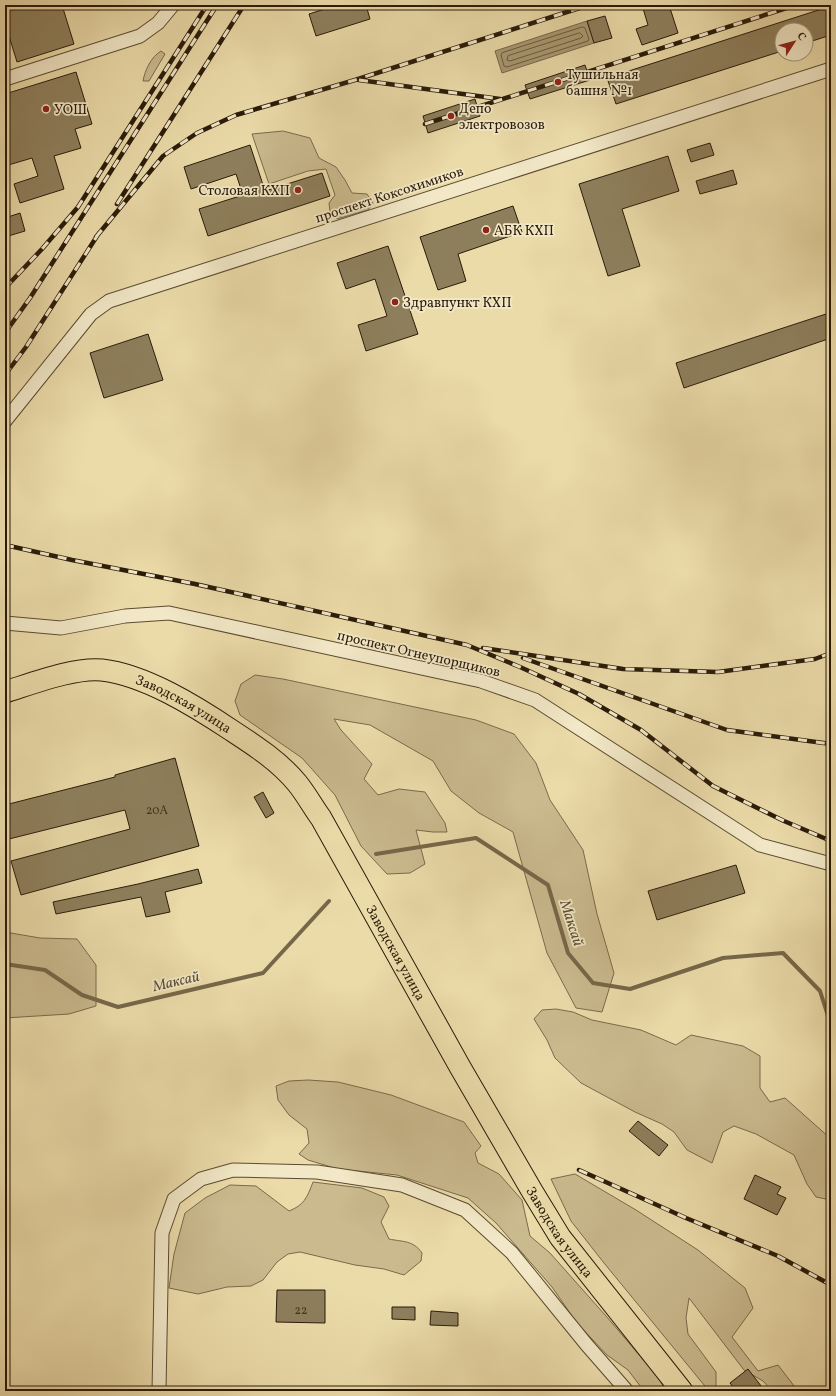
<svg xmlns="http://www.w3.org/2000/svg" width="836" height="1396" font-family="Vollkorn,serif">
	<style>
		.green { fill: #caba8e; stroke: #7a6a4c }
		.water { fill: #a99a73; stroke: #766749 }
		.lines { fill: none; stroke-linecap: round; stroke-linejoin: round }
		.shore { stroke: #6a5a3e; stroke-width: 1 }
		.stream { stroke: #766749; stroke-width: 4 }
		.building { fill: #8e7f5c; stroke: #2a1b09 }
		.street-casing { stroke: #5a4b31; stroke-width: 15 }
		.primary-casing { stroke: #2a1b09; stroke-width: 23 }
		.street { stroke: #f2e8c7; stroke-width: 13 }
		.primary { stroke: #ebdba9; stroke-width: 21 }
		.rail-casing { stroke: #2a1b09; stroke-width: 4.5 }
		.rail { stroke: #f2e8c7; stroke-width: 3; stroke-dasharray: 9; stroke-linecap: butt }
		.poi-dot { fill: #8f2418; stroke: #f2e8c7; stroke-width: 1.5 }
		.labels { text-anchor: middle; stroke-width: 3.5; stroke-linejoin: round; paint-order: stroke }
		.number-label { font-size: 12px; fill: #43341e }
		.poi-label { font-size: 14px; fill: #2a1b09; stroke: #f2e8c7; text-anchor: start }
		.street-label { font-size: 14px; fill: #2a1b09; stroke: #f2e8c7 }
		.water-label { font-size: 15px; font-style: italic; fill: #5d4e33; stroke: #f2e8c7 }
	</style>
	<rect width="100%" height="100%" fill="#ebdba9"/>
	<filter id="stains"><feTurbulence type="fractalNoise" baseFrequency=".005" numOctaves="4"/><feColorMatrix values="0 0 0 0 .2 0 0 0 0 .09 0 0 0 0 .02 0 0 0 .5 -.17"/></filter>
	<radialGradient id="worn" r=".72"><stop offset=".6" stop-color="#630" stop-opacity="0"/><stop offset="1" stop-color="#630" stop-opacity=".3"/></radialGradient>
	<path class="green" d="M161,51L165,54L149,81H143C145,70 151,57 161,51Z
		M283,131L310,138L319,158L336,167L345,180L352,193L367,194L373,203L368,210L337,219L330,211L329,203L335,195L326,169L308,171L269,184L252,134Z
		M255,675L283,679L476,720L514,734L536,763L550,800L583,850L597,914L614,973L602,1012L576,1008L547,953L513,832L479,813L451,791L433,761L370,725L334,719L341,730L372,764L364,779L378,795L399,789L425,792L445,823L447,832H433L416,830L425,864L410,873L387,874L361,846L335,795L302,758L240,715L235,701L241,684Z
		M5,932L40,938L77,939L96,965V1006L69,1014L5,1018Z
		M556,1009L573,1012L592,1020L641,1030L676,1045L691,1035L743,1046L760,1056V1088L770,1102L785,1098L831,1139V1200L816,1197L807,1184L794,1155L756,1134L734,1126L723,1132L712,1163L687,1150L674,1132L662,1124L635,1112L581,1083L555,1058L547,1040L534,1019L542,1010Z
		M308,1080L338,1082L391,1095L464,1122L481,1146L475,1153L478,1163L499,1174L522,1200L530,1236L550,1253L606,1316L658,1377L666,1391H644L628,1370L607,1355L577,1323L552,1287L496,1223L468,1198L397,1175L338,1169L308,1160L299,1154L309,1143L307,1129L289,1115L278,1100L276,1086L289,1081Z
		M575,1174L636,1210L698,1250L745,1288L753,1308L732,1337L758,1371L778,1365L798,1391H772L763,1381L744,1370L689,1298L686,1318L688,1334L716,1372V1386L720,1391H709L604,1263L571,1221L551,1179Z
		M313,1182L362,1188L384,1197L389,1206L381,1222L389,1239C403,1242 413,1240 422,1253L421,1261L404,1275L384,1269L355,1265L300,1252L288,1254L277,1262L263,1280L251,1286L227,1287L198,1294L169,1288L174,1254L185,1213L205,1198L230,1185L256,1186L289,1211C304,1205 307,1198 313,1182Z"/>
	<path class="water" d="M587,21L594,43L502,73L495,51Z"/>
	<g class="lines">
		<path class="shore" d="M583,27L585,28L589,39L588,41L507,67L504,66L501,55L502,53Z
			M580,33L583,36L581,38L510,61L507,60L508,56Z"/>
		<path class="stream" d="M376,854L476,838L548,885L568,953L593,983L630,989L723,958L783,953L820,991L831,1025
			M5,964L45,970L82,995L118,1007L263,973L329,901"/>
	</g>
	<path class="building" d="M5,5H62L74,44L17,62L5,23Z
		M337,5H366L370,19L316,36L309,14Z
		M642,5H669L678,33L642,45L636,29L648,25Z
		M831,6V35L806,43V30H782V51L616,104L607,78Z
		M605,16L612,38L594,43L587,21Z
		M585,65L590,80L530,99L525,85Z
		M76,72L92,124L75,129L81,148L54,156L64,189L20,203L14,184L38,176L32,158L5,166V94Z
		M475,99L480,116L428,133L423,116Z
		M710,143L714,155L691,162L687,150Z
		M250,145L265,191L322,173L330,196L208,236L199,209L243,195L236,174L191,189L184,167Z
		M668,156L679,191L622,209L640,266L608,276L579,184Z
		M733,170L737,184L700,194L696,181Z
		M513,206L522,232L458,254L466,281L438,290L420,237Z
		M20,213L25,231L5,237V218Z
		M388,246L418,334L366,351L358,325L387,316L375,279L346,289L337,263Z
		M826,314L831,329V338L684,388L676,363Z
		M148,334L163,380L104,398L90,353Z
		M175,758L199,846L21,895L11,861L130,829L125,810L5,840V805L115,777V775Z
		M263,792L274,813L266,818L254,797Z
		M736,865L745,893L657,920L648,891Z
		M198,869L202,883L165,892L170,912L146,917L141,897L56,914L53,902L138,884Z
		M638,1121L668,1145L659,1156L629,1131Z
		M755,1175L781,1187L777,1194L786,1198L777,1215L744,1199Z
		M277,1290H325V1323L276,1322Z
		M392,1307H415V1320L392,1319Z
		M431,1311L458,1313V1326L430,1325Z
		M748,1369L765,1391H736L730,1383Z"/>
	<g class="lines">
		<g class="street-casing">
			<path id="street" d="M5,79L140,36L158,23L173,5
				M5,421L91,314L109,301L831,69
				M5,623L61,628L125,616L169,613L481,681L535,700L760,845L831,864
				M159,1391L162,1233L174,1199L201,1179L233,1170L317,1172L402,1185L465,1210L512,1253L586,1344L627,1391"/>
		</g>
		<g class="primary-casing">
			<g id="primary">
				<path id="s1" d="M5,692C31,684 75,667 102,670C145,675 195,706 231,730C254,745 279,761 297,783C306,794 313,807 321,818L460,1067L532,1191L560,1237L682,1391"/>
			</g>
		</g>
		<use href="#street" class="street"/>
		<use href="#primary" class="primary"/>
		<g class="rail-casing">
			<path id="rail" d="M359,80L500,99
				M425,124L796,5
				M117,204L244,5
				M96,237L163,156L197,133L236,115L355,80L589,5
				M5,288L42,249L78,207L207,5
				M5,333L30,298L217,5
				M5,375L26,347L99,233
				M5,545L72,560L195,584L467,645L520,667L579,694L641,730L713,786L784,821L831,841
				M483,648L623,669L718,672L815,659L831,653
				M523,658L727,730L831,744
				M579,1170L686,1218L778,1256L831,1285"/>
		</g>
		<use href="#rail" class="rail"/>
	</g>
	<g class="poi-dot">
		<circle cx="558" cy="82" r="4"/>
		<circle cx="46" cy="109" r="4"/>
		<circle cx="451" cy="116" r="4"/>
		<circle cx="298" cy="190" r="4"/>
		<circle cx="486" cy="230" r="4"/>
		<circle cx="395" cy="302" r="4"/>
	</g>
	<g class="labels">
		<g class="number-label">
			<text x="157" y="814">20А</text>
			<text x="301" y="1314">22</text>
		</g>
		<g class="poi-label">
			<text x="566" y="79">Тушильная<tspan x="566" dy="16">башня №1</tspan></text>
			<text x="459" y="113">Депо<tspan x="459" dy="16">электровозов</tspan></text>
			<text x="54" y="114">УОШ</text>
			<text x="290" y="195" text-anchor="end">Столовая КХП</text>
			<text x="494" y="235">АБК КХП</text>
			<text x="403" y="307">Здравпункт КХП</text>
		</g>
		<g class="street-label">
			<text transform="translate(389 194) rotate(-18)" y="5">проспект Коксохимиков</text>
			<text transform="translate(419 653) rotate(13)" y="5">проспект Огнеупорщиков</text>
			<text dy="5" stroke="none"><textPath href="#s1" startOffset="189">Заводская улица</textPath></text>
			<text dy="5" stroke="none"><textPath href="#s1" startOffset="525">Заводская улица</textPath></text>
			<text dy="5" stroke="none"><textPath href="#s1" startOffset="849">Заводская улица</textPath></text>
		</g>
		<g class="water-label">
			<text transform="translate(572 923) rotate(72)" y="5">Максай</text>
			<text transform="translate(176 981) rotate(-13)" y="5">Максай</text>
		</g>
	</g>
	<rect width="836" height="1396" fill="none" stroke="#ebdba9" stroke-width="20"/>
	<rect x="6" y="6" width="824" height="1384" fill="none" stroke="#2a1b09" stroke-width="2"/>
	<rect x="10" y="10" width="816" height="1376" fill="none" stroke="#2a1b09"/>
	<g transform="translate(794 42) rotate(54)"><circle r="19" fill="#f2e8c7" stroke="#a2967b"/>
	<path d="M0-3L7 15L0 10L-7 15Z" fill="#8f2418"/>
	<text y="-6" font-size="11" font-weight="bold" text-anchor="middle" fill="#2a1b09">С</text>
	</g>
	<rect width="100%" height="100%" filter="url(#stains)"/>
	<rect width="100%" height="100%" fill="url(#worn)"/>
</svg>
